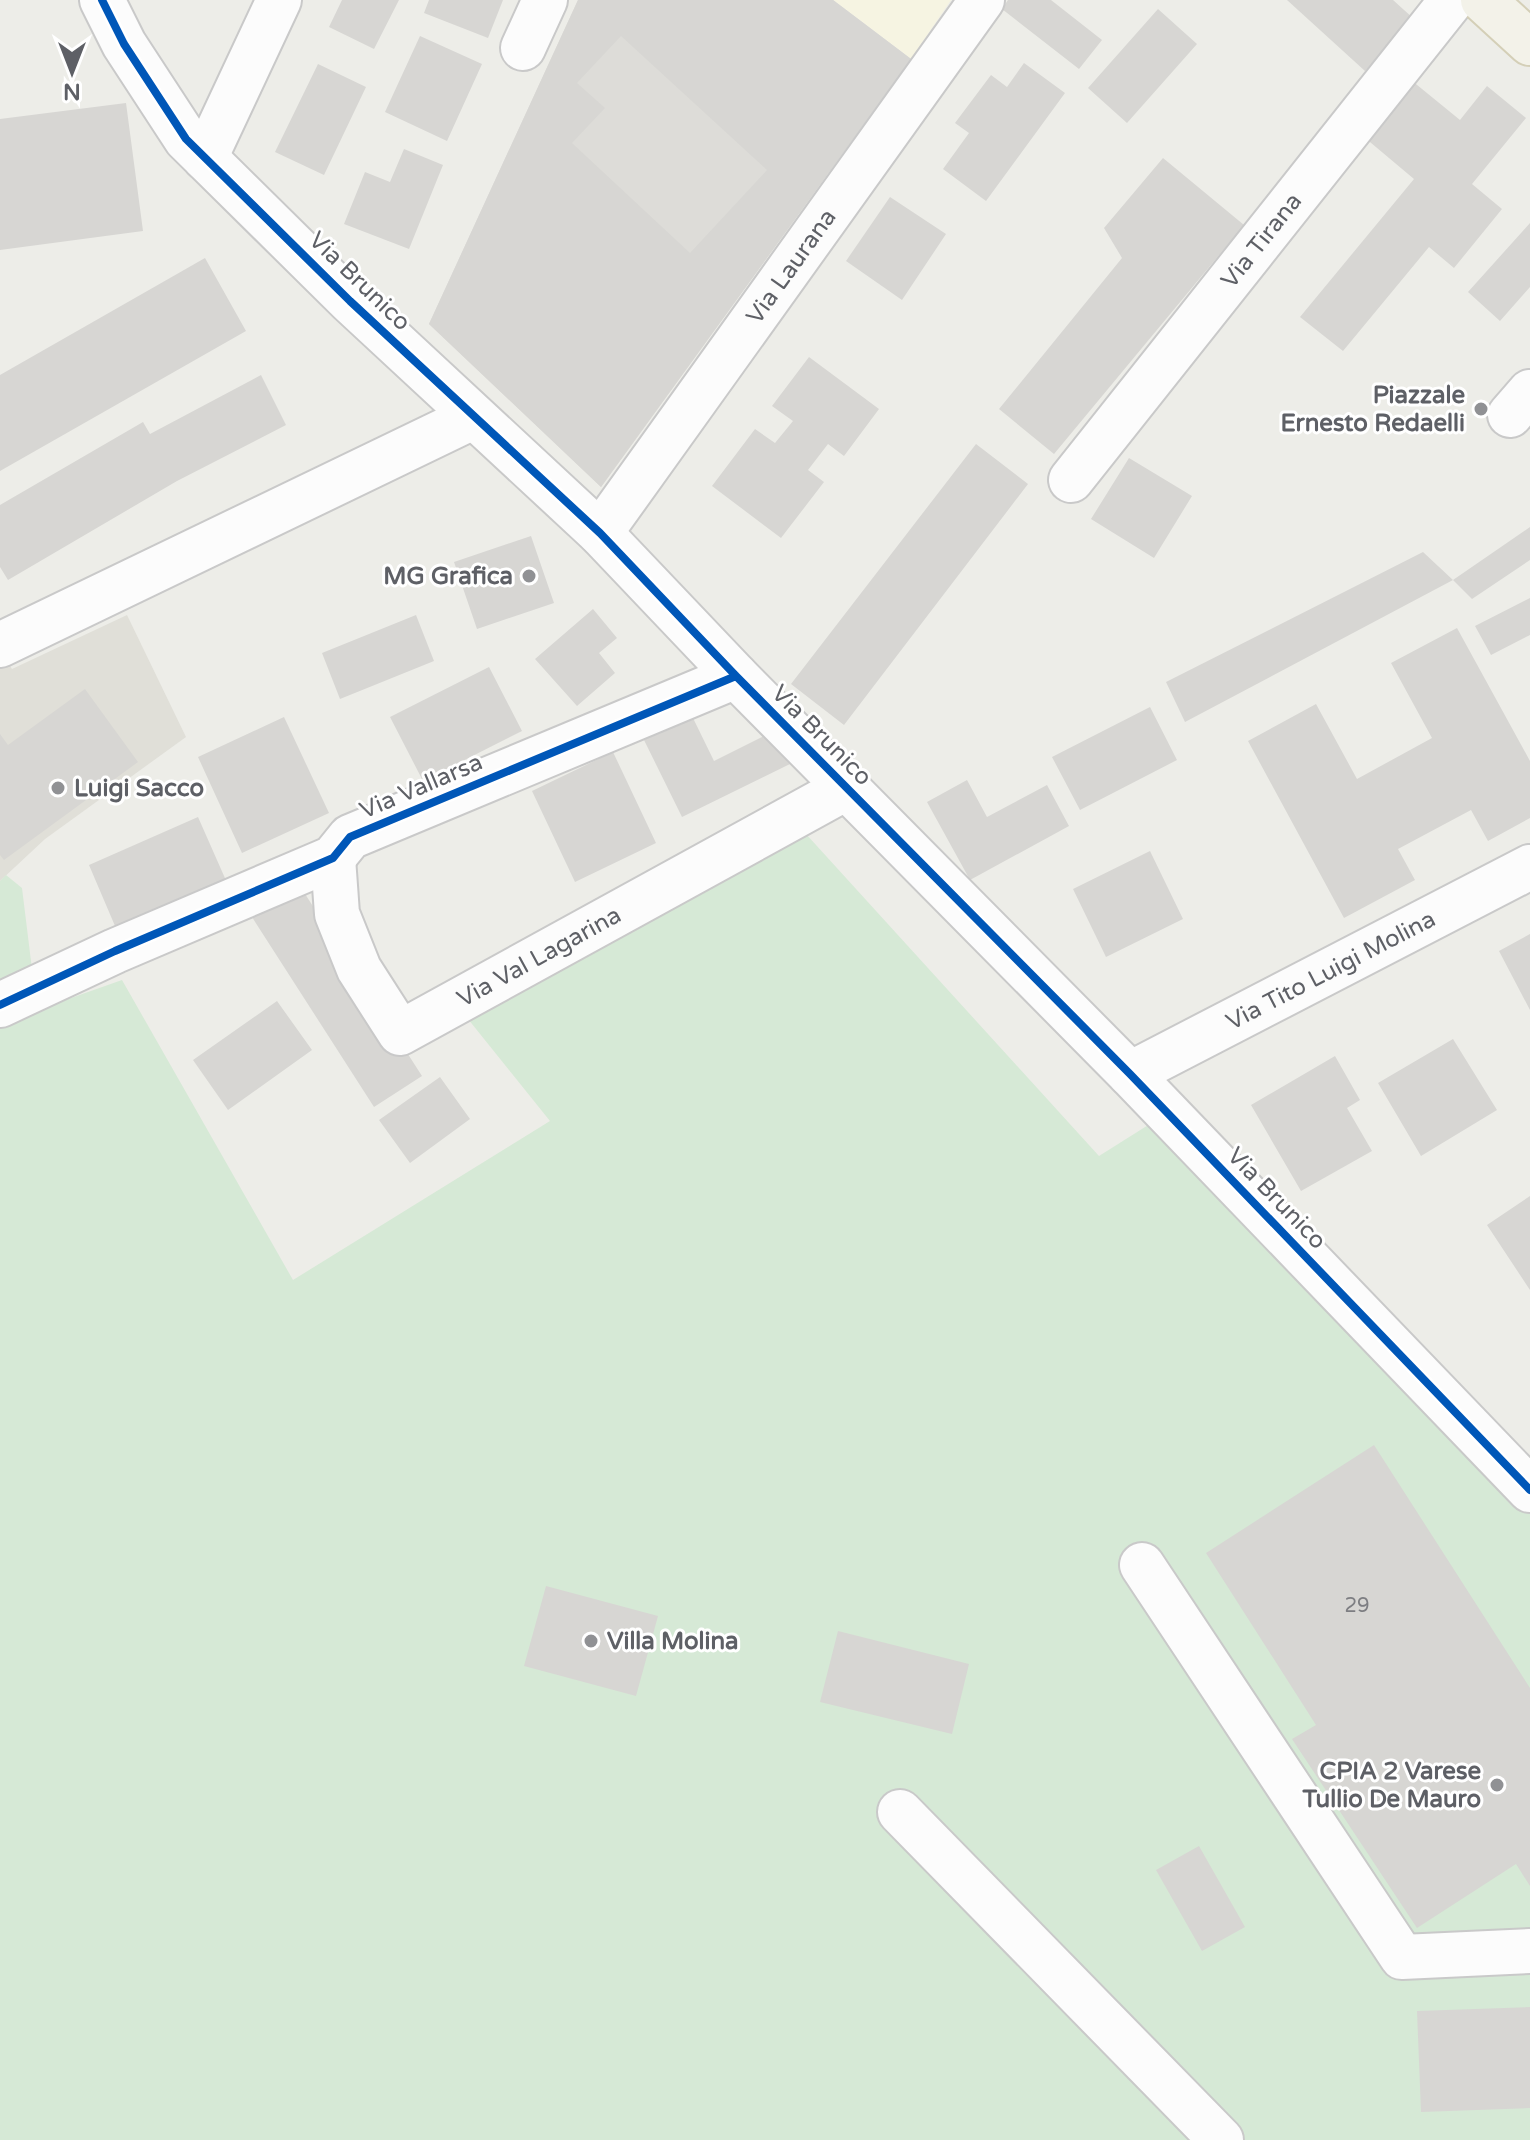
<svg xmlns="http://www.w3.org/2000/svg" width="1530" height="2140" font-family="'Varela Round',sans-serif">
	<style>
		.commercial { fill: #f6f4e2 }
		.industrial { fill: #dddcd8 }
		.education { fill: #e0dfd8 }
		.green { fill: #d6e9d6 }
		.building { fill: #d7d6d3; fill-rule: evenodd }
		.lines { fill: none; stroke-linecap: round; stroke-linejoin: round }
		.minor-casing { stroke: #c9c9c9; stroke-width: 48 }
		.major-casing { stroke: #d4cfb7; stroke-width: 48 }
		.minor { stroke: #fcfcfc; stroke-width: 44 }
		.major { stroke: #f3f2e9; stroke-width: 44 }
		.cycleway-casing { stroke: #fff; stroke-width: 13 }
		.cycleway { stroke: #0057b8; stroke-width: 8 }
		.poi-dot { fill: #909194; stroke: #fff; stroke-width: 3 }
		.labels { text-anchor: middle; stroke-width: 6; stroke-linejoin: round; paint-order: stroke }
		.number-label { font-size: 20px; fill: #7d7e82 }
		.street-label { font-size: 24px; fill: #5e6066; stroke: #fff }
		.poi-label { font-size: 24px; font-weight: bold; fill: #5e6066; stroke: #fff; text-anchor: end }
	</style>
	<rect width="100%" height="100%" fill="#edede8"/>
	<path class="commercial" d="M833,0H951L911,59Z"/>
	<path class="industrial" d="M578,0H833L911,59L601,487L429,324Z"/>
	<path class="education" d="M127,615L186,737L45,839L0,881V651L12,669Z"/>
	<path class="green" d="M806,834L1099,1156L1161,1117L1530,1501V2140H0V881L6,875L22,888L37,1010L122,980L293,1280L550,1121L468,1019Z"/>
	<path class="building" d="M342,0H399L374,49L329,27Z
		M429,0H503L488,38L424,13Z
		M578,0H833L911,59L601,487L429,324ZM621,36L767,170L690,253L572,143L605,108L577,83Z
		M1008,0H1051L1102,40L1079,69L1002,9Z
		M1287,0H1393L1414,19L1365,71Z
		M1158,9L1197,44L1127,123L1088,88Z
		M420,36L482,64L447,141L385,112Z
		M1024,63L1065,93L986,201L943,169L969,133L955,123L991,75L1007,87Z
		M318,64L366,87L324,175L275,152Z
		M1411,80L1460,120L1487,86L1526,118L1472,184L1502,209L1454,268L1429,247L1343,351L1300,317L1414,179L1364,137Z
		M126,103L143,231L0,250V119Z
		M404,149L443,165L409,249L344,224L365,172L390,182Z
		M1163,158L1244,225L1054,454L999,409L1122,258L1104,228Z
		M890,197L946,234L902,300L846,261Z
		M1530,223V287L1500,321L1468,292Z
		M205,258L246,331L0,471V375Z
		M809,357L879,409L844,456L828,444L808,470L824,482L781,538L712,486L755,429L775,443L793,421L772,406Z
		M261,375L286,425L177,481L8,580L0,567V505L143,422L150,434Z
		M976,444L1028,484L844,725L791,684Z
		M1129,458L1192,496L1154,558L1091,519Z
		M1530,527V560L1472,599L1453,580Z
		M531,536L554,603L477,629L454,562Z
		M1423,552L1453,580L1185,722L1166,682Z
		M1530,598V635L1491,655L1475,626Z
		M593,609L617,638L599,653L615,673L577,706L535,659Z
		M416,615L434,661L340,699L322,653Z
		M1457,628L1530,761V818L1488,841L1471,810L1398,849L1415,880L1344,918L1248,741L1316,704L1357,779L1432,738L1391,663Z
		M489,667L522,731L423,781L390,717Z
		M85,689L138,762L4,860L0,855V734L8,745Z
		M1150,707L1177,760L1080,810L1052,757Z
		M692,716L714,761L774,731L790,764L682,817L644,740Z
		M284,717L329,813L242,853L198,757Z
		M613,752L656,843L575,882L532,791Z
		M967,780L987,817L1047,785L1069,826L970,880L927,802Z
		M198,817L228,885L118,933L89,865Z
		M1150,851L1183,919L1106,957L1073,889Z
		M298,883L422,1076L374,1107L250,914Z
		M1530,934V1010L1499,951Z
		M277,1001L312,1050L228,1110L193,1060Z
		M1453,1039L1497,1110L1421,1156L1378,1083Z
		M1335,1056L1360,1100L1347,1108L1372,1151L1301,1191L1251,1105Z
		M440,1077L470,1119L410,1163L379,1120Z
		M1530,1196V1290L1487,1225Z
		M1374,1445L1530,1688V1886L1516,1864L1417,1928L1292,1739L1316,1725L1206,1553Z
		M546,1586L658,1616L636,1696L524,1666Z
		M838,1631L969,1664L952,1734L820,1702Z
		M1199,1846L1245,1927L1202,1951L1156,1870Z
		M1530,2007V2108L1421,2112L1417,2011Z"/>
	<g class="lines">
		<g class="minor-casing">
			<g id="minor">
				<path d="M102,0L124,44L186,139L350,301L600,533L736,676L1130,1074L1530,1490"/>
				<path d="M523,48L545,0"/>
				<path d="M205,158L279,0"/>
				<path d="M1510,415L1530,392"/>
				<path id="s1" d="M1071,480L1452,0"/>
				<path id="s2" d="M600,533L982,0"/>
				<path d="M0,645L473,417"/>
				<path id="s3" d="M333,858L337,914L359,969L400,1033L846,788"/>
				<path d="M0,1005L115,951L333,858L350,837L736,676"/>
				<path id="s4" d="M1130,1074L1530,867"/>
				<path d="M1142,1565L1402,1957L1530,1951"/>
				<path d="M900,1812L1221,2140"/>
			</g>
		</g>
		<g class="major-casing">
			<path id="major" d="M1483,0L1530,43"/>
		</g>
		<use href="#minor" class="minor"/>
		<use href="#major" class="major"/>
		<g class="cycleway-casing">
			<path id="cycleway" d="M102,0L124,44L186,139L350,301L600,533L736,676L1130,1074L1530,1490
				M0,1005L115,951L333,858L350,837L736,676"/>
		</g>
		<use href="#cycleway" class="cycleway"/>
	</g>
	<g class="poi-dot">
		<circle cx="1481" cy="409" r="8"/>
		<circle cx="529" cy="576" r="8"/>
		<circle cx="58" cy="788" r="8"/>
		<circle cx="591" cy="1641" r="8"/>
		<circle cx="1497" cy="1785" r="8"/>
	</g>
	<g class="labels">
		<g class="number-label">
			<text x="1357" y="1612">29</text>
		</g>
		<g class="street-label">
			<text dy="8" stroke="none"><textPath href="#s1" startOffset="306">Via Tirana</textPath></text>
			<text dy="8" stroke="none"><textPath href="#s2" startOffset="328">Via Laurana</textPath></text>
			<text transform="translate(360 281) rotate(44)" y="8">Via Brunico</text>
			<text transform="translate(822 735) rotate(45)" y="8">Via Brunico</text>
			<text transform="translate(421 786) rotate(-23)" y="8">Via Vallarsa</text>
			<text dy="8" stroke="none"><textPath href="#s3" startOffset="350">Via Val Lagarina</textPath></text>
			<text dy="8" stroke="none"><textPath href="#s4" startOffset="226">Via Tito Luigi Molina</textPath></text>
			<text transform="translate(1277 1198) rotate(46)" y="8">Via Brunico</text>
		</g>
		<g class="poi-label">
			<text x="1465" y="403">Piazzale<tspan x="1465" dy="28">Ernesto Redaelli</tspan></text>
			<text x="513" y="584">MG Grafica</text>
			<text x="74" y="796" text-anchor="start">Luigi Sacco</text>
			<text x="607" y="1649" text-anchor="start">Villa Molina</text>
			<text x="1481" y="1779">CPIA 2 Varese<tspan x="1481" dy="28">Tullio De Mauro</tspan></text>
		</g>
	</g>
	<g transform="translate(72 72) rotate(180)" stroke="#ffffff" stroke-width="6" paint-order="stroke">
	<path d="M0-6L14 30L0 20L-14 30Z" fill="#5e6066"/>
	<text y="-12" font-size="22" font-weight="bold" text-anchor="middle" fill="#5e6066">N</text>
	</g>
</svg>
